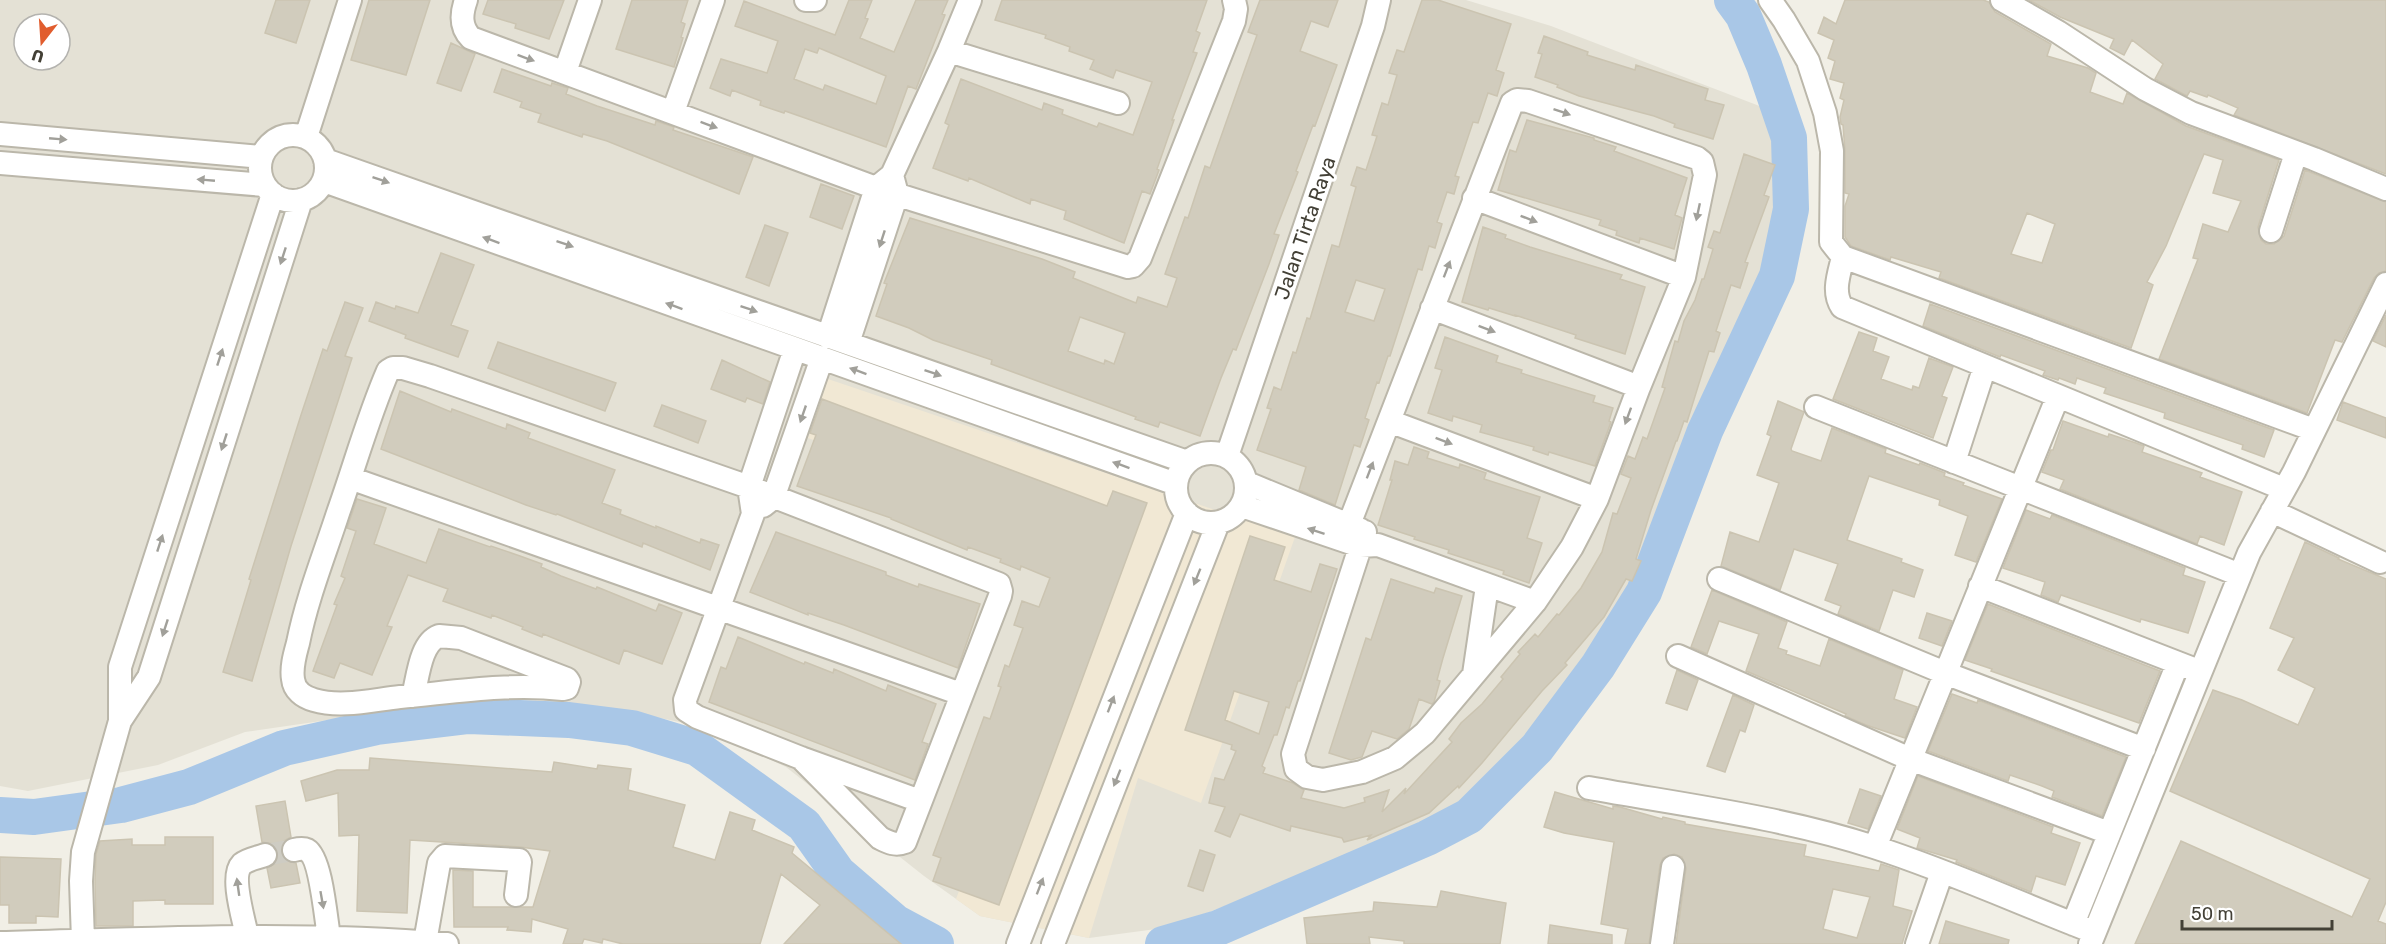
<svg xmlns="http://www.w3.org/2000/svg" width="2386" height="944" font-family="Rubik,sans-serif">
	<style>
		.residential { fill: #e4e1d5; fill-rule: evenodd }
		.commercial { fill: #f1e8d4 }
		.lines { fill: none; stroke-linecap: round; stroke-linejoin: round }
		.river { stroke: #a9c7e7; stroke-width: 36 }
		.building { fill: #d1ccbd; stroke: #cbc4b1; stroke-width: 1.5; fill-rule: evenodd }
		.minor-tunnel { stroke: #ceccc3; stroke-width: 22; stroke-dasharray: 22 11; stroke-linecap: butt }
		.minor-casing { stroke: #bbb7aa; stroke-width: 26 }
		.minor { stroke: #fff; stroke-width: 22 }
		.oneway { fill: #a1a09a }
		.labels { text-anchor: middle; stroke-width: 6; stroke-linejoin: round; paint-order: stroke }
		.street-label { font-size: 20px; fill: #434036; stroke: #fff }
	</style>
	<rect width="100%" height="100%" fill="#f1efe6"/>
	<path class="residential" d="M0,0H1466L1551,26L1762,107L1788,176L1767,265L1646,569L1607,651L1481,783L1431,825L1171,927L1089,938L980,916L924,876L786,767L699,726L621,710L500,695L388,705L342,718L245,732L158,765L28,791L0,786ZM24,24H60V60H24Z"/>
	<path class="commercial" d="M828,379L1295,537L1201,803L1138,778L1089,938L980,916L956,899L1087,545L808,438Z"/>
	<g class="lines">
		<path class="river" d="M0,815L34,817L121,805L189,787L284,748L377,727L469,716L569,720L632,728L697,748L804,825L838,873L895,922L936,944
			M1163,944L1218,928L1427,838L1469,816L1537,748L1598,666L1644,592L1705,431L1777,276L1791,209L1789,138L1764,65L1743,15L1732,0"/>
	</g>
	<path class="building" d="M276,0H310L296,43L265,33Z
		M369,0H430L406,75L351,60Z
		M488,0H564L549,39L515,28L516,24L483,14Z
		M632,0H688L681,22L685,24L681,37L683,38L674,67L616,49Z
		M849,0H872L865,18L868,19L860,38L894,52L916,0H948L942,14L945,15L916,89L908,86L886,147L808,119L785,111L784,113L760,105L761,101L732,90L730,96L710,88L721,59L767,73L778,41L735,26L744,1L835,35ZM819,48L886,76L876,104L825,85L823,90L794,79L805,49L817,53Z
		M1002,0H1207L1196,31L1200,33L1193,52L1197,53L1172,120H1174L1157,169L1159,170L1150,194L1142,191L1124,243L1064,219L1066,211L1031,199L1030,204L969,178L968,181L933,168L949,125L945,123L961,79L1042,110L1044,103L1063,110L1062,114L1097,127L1099,123L1133,135L1152,82L1116,70L1113,78L1090,69L1094,60L1069,51L1070,47L1045,38L1046,35L995,20Z
		M1260,0H1338L1328,27L1311,21L1300,51L1337,65L1315,126L1313,125L1296,171L1298,172L1274,234L1279,235L1269,264L1236,350L1233,349L1221,378L1200,436L1160,422L1158,427L1135,419L1136,417L991,364L992,360L933,340L909,328L876,316L887,284L884,283L910,218L1042,259L1075,272L1073,278L1136,303L1138,297L1167,307L1177,278L1165,274L1185,217L1188,218L1205,166L1210,168L1241,80L1257,35L1248,32ZM1080,317L1125,333L1114,364L1105,360L1104,364L1068,351Z
		M1422,0H1438L1511,24L1496,70L1504,73L1497,96L1488,93L1478,123L1473,122L1455,176L1459,177L1454,194L1447,192L1437,222L1442,224L1435,248L1429,246L1422,270L1418,269L1390,356H1388L1379,383L1377,382L1365,418L1369,420L1360,447L1354,445L1335,505L1299,490L1306,467L1257,450L1271,409L1267,408L1274,387L1281,390L1293,352L1296,353L1307,318L1310,319L1332,245L1339,247L1356,187L1351,185L1357,167L1366,170L1377,136L1372,135L1382,103L1388,105L1397,75L1389,73L1397,50L1404,52ZM1356,280L1385,289L1374,321L1345,312Z
		M1845,0H1983L1989,2L1995,12L2051,44L2047,56L2088,68L2096,73L2090,92L2123,104L2127,93L2186,126L2279,160L2258,227L2261,240L2266,244H2274L2284,236L2305,170L2386,202V271L2379,273L2374,278L2342,342L2335,340L2307,413L2159,359L2198,259L2193,258L2203,224L2228,232L2241,201L2213,193L2223,160L2204,154L2166,246L2147,282L2153,285L2131,348L1939,278L1941,272L1891,257L1890,260L1851,246L1845,237V206L1849,194L1845,193V151L1843,125L1841,124L1840,117L1844,100L1840,98L1844,83L1830,79L1835,61L1828,58L1834,40L1818,33L1824,17L1836,24ZM2027,213L2055,224L2042,263L2011,254Z
		M2029,0H2386V174L2234,115L2238,108L2208,95L2207,97L2190,91L2187,96L2155,79L2163,64L2132,40L2124,55L2110,48L2114,39L2060,17Z
		M1544,36L1588,52L1587,55L1635,70L1636,65L1708,89L1705,100L1724,105L1713,139L1674,127L1675,124L1654,116L1579,96L1557,87L1558,85L1535,77L1542,54L1538,53Z
		M451,43L475,54L461,91L437,83Z
		M502,69L551,86L552,83L568,88L566,94L597,106L655,125L656,121L674,127L673,130L753,157L739,194L607,141L583,134L582,137L538,122L541,114L520,107L522,102L494,92Z
		M1527,120L1594,138V140L1616,147L1614,151L1687,178L1675,215L1682,218L1674,249L1640,238L1639,243L1616,235L1617,231L1599,225L1601,220L1498,190L1510,150L1516,152Z
		M1744,154L1775,165L1764,195L1769,197L1745,262L1748,263L1740,288L1731,285L1716,331L1720,333L1714,352L1709,351L1687,422L1684,421L1677,441H1676L1651,510L1636,559L1641,561L1632,581L1626,579L1604,617L1565,663L1567,665L1542,691L1482,763L1459,788L1458,786L1429,813L1367,840L1371,835L1344,842L1342,838L1291,826L1290,831L1240,814L1230,837L1215,831L1225,807L1209,803L1215,778L1224,780L1236,751L1231,749L1232,745L1185,730L1250,536L1285,547L1274,580L1311,592L1320,564L1337,569L1300,681H1298L1289,708L1286,707L1277,735H1274L1262,766L1265,768L1263,773L1293,783L1304,790L1301,798L1344,808L1365,802L1364,798L1389,790L1382,812L1406,788L1404,794L1452,742L1449,739L1461,723L1482,704L1503,679L1501,677L1520,654L1518,652L1535,634L1538,637L1557,614L1559,615L1581,588L1602,552L1613,513L1617,514L1631,478L1621,474L1628,456L1635,459L1643,437L1647,439L1665,388L1662,387L1675,341L1678,342L1684,321L1695,300L1702,279H1704L1713,249L1708,247L1714,231L1720,233ZM1234,691L1269,702L1259,734L1225,720Z
		M821,184L854,196L842,229L810,217Z
		M765,225L788,233L769,286L746,277Z
		M1483,227L1506,235L1505,238L1530,247L1622,275L1620,279L1645,287L1625,354L1575,338L1576,335L1515,315V316L1489,308L1488,310L1462,302Z
		M441,253L474,265L451,325L468,331L458,357L405,338L406,335L369,321L376,302L395,309L396,306L418,313Z
		M345,302L363,308L345,356L352,358L291,546L252,681L223,672L251,580L249,579L301,415L323,349L327,351Z
		M1930,304L2274,430L2264,457L2242,449L2243,445L2164,418L2165,413L2104,393L2106,388L2077,378L2075,384L2059,378L2058,380L2043,375L2045,371L2001,355L2000,357L1923,326Z
		M2386,315V347L2373,341Z
		M1859,332L1877,338L1873,351L1889,357L1881,379L1912,390L1913,386L1919,388L1929,358L1953,367L1942,396L1947,398L1933,438L1833,399Z
		M1445,337L1498,356L1496,362L1522,370L1521,373L1595,396L1593,402L1613,408L1609,421L1611,422L1595,466L1549,452L1548,455L1533,450L1534,447L1480,432L1482,425L1453,416L1452,421L1428,413L1442,370L1435,368Z
		M498,342L616,383L605,411L488,368Z
		M722,360L770,382L763,404L747,398L745,402L711,389Z
		M400,391L451,412L452,409L506,429L507,424L530,433L528,438L615,470L602,503L621,510L620,514L656,528V526L700,543L701,539L719,545L710,570L643,543L642,547L557,514L556,515L526,505L381,449Z
		M822,399L1107,506L1113,491L1147,503L999,905L933,881L941,858L933,855L984,717L990,719L1001,687L998,686L1005,665L1009,667L1023,628L1014,625L1022,601L1039,607L1050,578L1021,566L1020,570L1000,562L1001,559L968,547L967,550L891,519V518L797,486L816,435L810,433Z
		M1778,401L1804,412L1791,449L1792,451L1821,461L1832,428L1886,449L1885,453L1919,465L1920,463L1945,473L1944,476L1964,483L1963,485L2002,499L1976,562L1955,555L1968,516L1939,505L1940,500L1869,476L1847,540L1902,559L1901,562L1923,570L1914,597L1893,590L1879,631L1838,614L1841,606L1825,600L1838,564L1794,549L1780,590L1721,566L1730,532L1759,542L1779,483L1757,475L1771,436L1767,434Z
		M2343,402L2386,418V438L2337,420Z
		M662,405L706,421L698,443L654,426Z
		M2063,421L2108,437L2109,434L2136,443L2144,446L2142,452L2202,473L2200,477L2242,492L2224,545L2200,536L2197,544L2060,489L2064,480L2042,472L2051,450H2053Z
		M1414,447L1429,452L1427,458L1459,468L1460,464L1486,473L1484,479L1540,497L1527,538L1542,543L1529,583L1503,574L1504,571L1448,553L1449,550L1414,539L1415,537L1378,525L1392,480H1390L1395,461L1408,465Z
		M357,499L386,508L374,544L426,563L439,529L490,547L491,546L520,556L542,564L541,567L561,576L596,589L597,587L656,611L659,604L682,613L662,664L624,650L619,664L543,634L542,637L522,629L523,627L492,615L491,618L443,601L448,589L408,575L387,626L392,627L372,675L340,663L334,678L313,671L337,605L334,604L345,578L341,576L356,531L347,528Z
		M2026,510L2050,519L2052,515L2185,568L2183,575L2205,582L2188,633L2141,619L2140,622L2061,595L2058,602L2041,595L2045,582L2003,568Z
		M776,532L886,572V575L918,587L919,584L980,604L958,668L844,625L808,613V615L750,592Z
		M2305,542L2339,558L2338,559L2386,579V902L2378,921L2386,924V944H2135L2181,841L2352,917L2370,879L2170,791L2213,690L2242,700L2298,725L2315,688L2278,670L2294,638L2270,628Z
		M1391,579L1434,593L1436,588L1462,596L1443,658L1437,680L1440,681L1434,702L1432,704L1419,699L1409,729L1397,739L1372,731L1362,757L1351,760L1329,753L1366,638L1371,640Z
		M1712,590L1787,622L1778,648L1787,651L1786,654L1820,666L1829,639L1903,670L1894,699L1917,707L1905,738L1866,725L1845,716L1846,714L1746,671L1759,634L1719,621L1707,654L1691,647Z
		M1988,604L2160,671L2139,723L1991,671L1992,669L1965,660Z
		M1927,613L1952,621L1942,646L1919,638Z
		M738,637L804,664L805,662L833,673L834,669L886,691L888,685L936,704L922,742L928,744L915,780L709,702L721,667L726,669Z
		M1677,670L1698,680L1687,710L1666,703Z
		M1952,694L1977,703L1978,700L2126,757L2102,816L2052,797L2054,791L2042,786L2010,775L2008,781L1928,751Z
		M1733,695L1754,705L1745,732L1740,730L1725,772L1707,766Z
		M370,758L552,772L554,762L597,769L598,765L631,769L628,790L685,805L673,847L715,860L730,812L755,820L752,830L794,847L792,853L901,944H784L820,905L781,874L760,944H623L603,939L602,943L584,939L582,944H563L568,929L532,919L531,932L507,930L508,927H454L453,870L473,871V907H533L550,851L520,847L410,840L407,913L357,911L359,835L339,836L338,793L306,801L301,781L337,770H369Z
		M1918,776L2053,827L2051,833L2080,843L2065,885L2036,876L2031,892L1956,862L1957,860L1917,848L1920,838L1897,829Z
		M1860,789L1881,796L1868,829L1848,823Z
		M1555,792L1613,809V806L1620,807L1662,819L1663,817L1685,822V824L1806,845L1804,856L1879,871L1881,864L1899,870L1893,906L1912,911L1902,944H1676L1686,868L1682,857L1674,854L1663,858L1660,865L1649,944H1625L1628,929L1601,924L1614,842L1564,833L1544,827ZM1833,889L1870,897L1857,938L1823,929Z
		M285,801L291,837L284,841L281,853L285,860L296,863L300,883L271,888L267,868L276,863L278,851L273,844L262,842L256,806Z
		M165,837H213V904H165V900L133,901V926H96L95,881L96,854L100,841L132,839V845H165Z
		M1200,850L1215,855L1203,891L1188,886Z
		M0,857L61,859L58,917L36,916V923H9V905H0Z
		M1441,891L1506,903L1500,944H1404V941L1369,937L1370,944H1307L1304,918L1373,911L1374,902L1437,907Z
		M1946,921L2009,940L2008,944H1939Z
		M1550,925L1612,935V944H1548Z"/>
	<g class="lines">
		<path class="minor-tunnel" d="M265,855L294,850"/>
		<g class="minor-casing">
			<path id="minor" d="M466,0C461,14 460,27 471,38L876,188L1128,267L1133,266L1140,258L1234,21L1236,9L1234,0
				M806,0H815
				M1770,0L1784,20L1808,61L1825,113L1832,151L1831,242L1843,257L2314,430
				M2002,0L2058,32L2145,89L2191,113L2314,159L2386,189
				M949,51L1118,103
				M565,72L590,0
				M673,112L713,0
				M0,134L261,157
				M260 168a33 33 0 1 1 66 0a33 33 0 1 1-66 0Z
				M306,137L350,0
				M325,160L1187,462
				M0,163L264,185
				M324,181L1176,484
				M1474,198L1684,277
				M2271,231L2296,153
				M1843,257C1839,274 1832,292 1842,307L2284,489
				M1432,308L1639,387
				M828,337L876,188L892,175L949,51L970,0
				M848,343L897,194L893,179
				M795,349L749,487L753,514L685,700L686,710L697,717L801,758L920,801
				M1816,407L2240,575
				M1389,421L1597,499
				M1176 488a35 35 0 1 1 70 0a35 35 0 1 1-70 0Z
				M1227,456L1373,26L1379,0
				M1954,462L1985,366
				M350,478L961,694
				M1247,483L1361,530
				M763,506L773,498L822,358
				M1242,506L1360,546L1378,545L1535,602
				M2272,511L2380,562
				M1343,540L1512,103L1517,100L1528,101L1697,158L1702,162L1705,175L1684,277L1639,387L1597,499L1572,547L1535,602L1425,733L1395,758L1362,772L1323,780L1307,777L1296,769L1293,754L1365,532
				M1719,579L1945,673L2144,749
				M1980,586L2191,668
				M1678,656L1910,759L2109,833
				M1474,674L1487,586
				M413,696C418,678 420,643 439,636L461,638L567,679L569,682L567,688L563,689C507,683 455,692 400,697C372,700 341,708 314,700C303,697 294,690 293,679C291,667 295,654 298,643C307,598 324,556 338,513C355,465 368,417 388,371L393,368H403L430,376L749,487L999,584L1001,591L1000,596L905,842C895,846 888,842 880,838L801,758
				M120,721L149,677L301,200
				M1589,788C1684,805 1782,817 1874,847C1949,871 2021,904 2094,932
				M1875,847L2058,396
				M294,850C298,849 303,848 307,850C321,858 326,920 329,937
				M2073,924L2178,663
				M247,936C244,920 230,876 242,864C248,859 257,858 265,855
				M83,941L81,881L83,852L120,721V667L273,194
				M425,942L439,863L445,856L519,860L520,862L516,895
				M0,943C149,939 298,931 447,944
				M1018,944L1187,513
				M1053,944L1218,523
				M1662,944L1673,867
				M1917,944L1942,872
				M2090,944L2249,553L2294,472L2386,284"/>
		</g>
		<use href="#minor" class="minor"/>
	</g>
	<defs><path id="oneway-solid" d="M-6-.8H1V-3.2L6.5 0L1 3.2V.8H-6Z" transform="scale(1.5)"/></defs>
	<g class="oneway">
		<use href="#oneway-solid" transform="translate(526 58) rotate(20)"/>
		<use href="#oneway-solid" transform="translate(1562 112) rotate(19)"/>
		<use href="#oneway-solid" transform="translate(709 125) rotate(20)"/>
		<use href="#oneway-solid" transform="translate(58 139) rotate(5)"/>
		<use href="#oneway-solid" transform="translate(206 180) rotate(-175)"/>
		<use href="#oneway-solid" transform="translate(381 180) rotate(19)"/>
		<use href="#oneway-solid" transform="translate(1698 212) rotate(102)"/>
		<use href="#oneway-solid" transform="translate(1529 219) rotate(21)"/>
		<use href="#oneway-solid" transform="translate(882 239) rotate(108)"/>
		<use href="#oneway-solid" transform="translate(491 240) rotate(-160)"/>
		<use href="#oneway-solid" transform="translate(565 244) rotate(19)"/>
		<use href="#oneway-solid" transform="translate(283 256) rotate(108)"/>
		<use href="#oneway-solid" transform="translate(1447 269) rotate(-69)"/>
		<use href="#oneway-solid" transform="translate(674 306) rotate(-160)"/>
		<use href="#oneway-solid" transform="translate(749 309) rotate(19)"/>
		<use href="#oneway-solid" transform="translate(1487 329) rotate(21)"/>
		<use href="#oneway-solid" transform="translate(220 357) rotate(-72)"/>
		<use href="#oneway-solid" transform="translate(858 371) rotate(-160)"/>
		<use href="#oneway-solid" transform="translate(933 373) rotate(19)"/>
		<use href="#oneway-solid" transform="translate(803 414) rotate(109)"/>
		<use href="#oneway-solid" transform="translate(1628 416) rotate(110)"/>
		<use href="#oneway-solid" transform="translate(1444 441) rotate(21)"/>
		<use href="#oneway-solid" transform="translate(224 442) rotate(108)"/>
		<use href="#oneway-solid" transform="translate(1121 465) rotate(-160)"/>
		<use href="#oneway-solid" transform="translate(1370 470) rotate(-69)"/>
		<use href="#oneway-solid" transform="translate(1316 531) rotate(-162)"/>
		<use href="#oneway-solid" transform="translate(160 543) rotate(-72)"/>
		<use href="#oneway-solid" transform="translate(1197 577) rotate(112)"/>
		<use href="#oneway-solid" transform="translate(165 628) rotate(108)"/>
		<use href="#oneway-solid" transform="translate(1111 704) rotate(-69)"/>
		<use href="#oneway-solid" transform="translate(1117 778) rotate(112)"/>
		<use href="#oneway-solid" transform="translate(1040 886) rotate(-69)"/>
		<use href="#oneway-solid" transform="translate(238 887) rotate(-98)"/>
		<use href="#oneway-solid" transform="translate(322 900) rotate(80)"/>
	</g>
	<g class="labels">
		<g class="street-label">
			<text transform="translate(1305 228) rotate(-71)" y="7">Jalan Tirta Raya</text>
		</g>
	</g>
	<g transform="translate(42 42) rotate(197)"><circle r="28" fill="#ffffff" stroke="#b4b3af" stroke-width="1.5"/>
	<path d="M0-4.5L10 22L0 15L-10 22Z" fill="#e15d2e"/>
	<text y="-9" font-size="16" font-weight="bold" text-anchor="middle" fill="#434036">U</text>
	</g>
	<path d="M2182 920v9h150v-9" fill="none" stroke="#434036" stroke-width="3"/>
	<text x="2191" y="920" font-size="18" fill="#434036" stroke="#ffffff" stroke-width="4.5" paint-order="stroke">50 m</text>
</svg>
